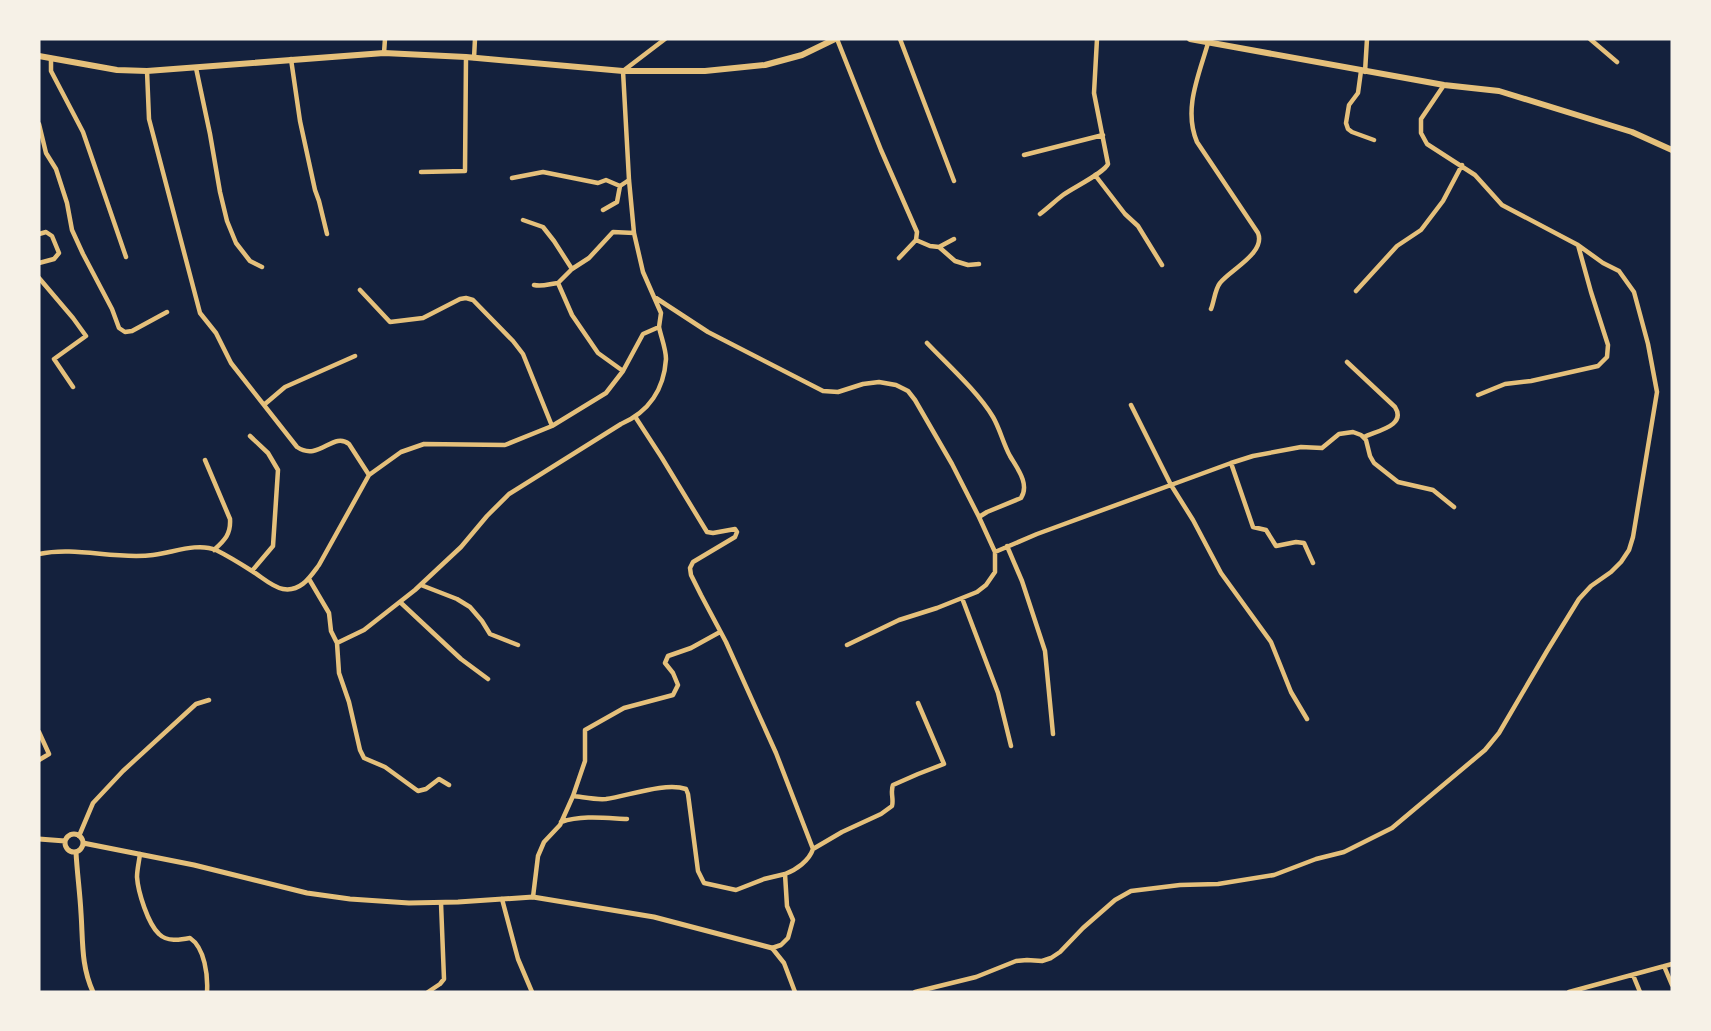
<svg xmlns="http://www.w3.org/2000/svg" width="1711" height="1031" font-family="Overpass,sans-serif">
	<style>
		.lines { fill: none; stroke-linecap: round; stroke-linejoin: round }
		.minor { stroke: #e5c07b; stroke-width: 4.5 }
		.tertiary { stroke: #e5c07b; stroke-width: 5 }
		.secondary { stroke: #e5c07b; stroke-width: 6 }
	</style>
	<rect width="100%" height="100%" fill="#14213d"/>
	<g class="lines">
		<path class="minor" d="M837,39L881,150L917,232L916,240L930,246L939,247L955,261L968,265L979,264
			M900,39L954,181
			M1590,39L1617,62
			M1208,43C1199,75 1183,109 1197,142L1258,233C1266,253 1230,270 1220,283C1215,289 1214,302 1211,309
			M384,53L385,39
			M51,58V71L83,132L126,257
			M474,58L475,39
			M291,59L300,121L315,190L319,201L327,234
			M196,68L210,134L220,192L227,221L236,243L250,261L262,267
			M147,71L149,119L200,313L216,333L231,363L297,447C319,462 333,431 349,444L369,475
			M1361,71L1358,93L1349,105L1346,123L1348,129L1352,132L1374,140
			M1365,72L1367,39
			M39,124L46,153L56,169L67,203L72,230L83,254L112,309L119,328L125,332L132,331L167,312
			M1024,155L1103,135
			M421,172L465,171L466,57
			M1095,175L1125,214L1138,226L1162,265
			M512,178L543,172L598,183L606,180L620,186L629,180
			M603,210L617,202L620,186
			M1040,214C1048,208 1055,201 1063,195C1074,187 1104,173 1108,164L1094,93L1097,39
			M523,220L543,227L554,241L572,269
			M39,234L46,232L52,236L59,253L54,259L39,263
			M939,247L954,239
			M899,258L916,240
			M39,278L73,318L86,336L54,359L73,387
			M534,285C542,287 549,284 558,283
			M360,290L390,322L423,318L460,299L466,298L473,300L513,341L523,354L552,426
			M1356,291L1397,246L1421,230L1443,201L1462,165
			M656,298L708,332L823,391L838,392L863,384L879,382L896,385L908,391L915,400L952,464L979,517L995,552V572L986,585L977,592L937,608L899,620L847,645
			M927,343C947,364 978,392 993,417C1000,429 1003,443 1010,456C1017,468 1030,484 1021,498L987,512L979,517
			M1347,362L1395,407C1407,426 1376,431 1364,437
			M623,371L598,353L572,315L558,283L572,269L589,258L613,232L634,233
			M1478,395L1505,384L1531,381L1598,366L1607,357L1608,345L1591,292L1578,245
			M265,404L285,387L355,356
			M1131,405L1171,485L1193,520L1221,573L1271,642L1291,692L1307,719
			M636,418L662,458L707,532L713,533L735,529L737,532L735,537L693,562L690,568L691,575L701,595L726,642L776,753L813,849C809,861 796,870 785,874L787,906L793,920L788,938L781,945L772,948L784,963L795,992
			M250,436L268,453L278,470L273,546L252,571
			M205,460L230,519C231,534 225,540 214,550
			M1231,463L1253,527L1266,530L1276,546L1296,542L1304,543L1313,563
			M1007,546L1022,581L1045,651L1053,734
			M995,552L1037,534L1231,463L1253,456L1301,447L1322,448L1339,434L1353,432L1361,435L1366,440L1370,456L1374,463L1398,482L1433,490L1454,507
			M39,554C76,546 115,560 153,555C172,553 197,542 216,550C228,556 241,564 252,571C262,577 272,587 283,589C301,592 310,577 319,565L369,475L401,452L424,444L505,445L552,426L606,393L623,371L643,334L659,327L661,313L643,272L634,233L629,180L623,71L665,39
			M309,579L329,613L331,631L337,643L339,673L349,702L360,750L364,758L385,767L418,791L426,789L439,779L449,785
			M421,585L457,599L470,607L482,621L490,634L518,645
			M962,598L998,693L1011,746
			M400,602L461,659L488,679
			M337,643L364,630L415,590L461,547L487,516L509,494L621,424C649,412 664,389 666,359C666,349 661,337 659,327
			M39,732L49,754L39,760
			M573,796C583,797 595,800 606,799C628,796 665,782 686,789L688,794L698,871L704,883L736,890L764,879L785,874
			M561,822C582,815 605,818 627,819
			M79,836L93,803L123,771L196,704L209,700
			M813,849L842,832L881,814L892,806C894,799 890,792 893,785L918,774L944,764L918,703
			M140,854C139,862 137,870 137,877C138,892 148,924 159,934C167,942 180,940 190,938C205,948 208,976 207,992
			M533,897L538,856L544,842L560,825L573,796L585,761V730L624,708L673,695L678,685L673,673L665,663L668,656L691,648L720,632
			M502,899L518,959L532,992
			M1664,966L1672,985
			M1633,975L1640,992
			M428,992L440,984L444,979L441,903
			M915,992L976,977L1016,961L1027,960L1042,961L1051,958L1060,952L1083,928L1115,900L1131,891L1180,885L1218,884L1274,875L1316,859L1344,852L1392,828L1485,750L1499,733L1547,651L1579,599L1591,586L1611,572L1621,562L1629,550L1633,537L1657,392L1648,344L1634,292L1619,271L1603,263L1578,245L1502,205L1475,175L1427,144L1421,133V119L1444,85
			M1569,992L1672,964"/>
		<path class="tertiary" d="M65 843a9 9 0 1 1 18 0a9 9 0 1 1-18 0Z
			M39,839L65,841
			M83,843L194,865L307,893L350,899L409,903L458,902L533,897L654,917L772,948
			M76,852C77,872 80,893 81,913C83,941 81,966 93,992"/>
		<path class="secondary" d="M1190,39L1444,85L1499,91L1632,132L1672,150
			M39,56L117,70L147,71L384,53L466,57L623,71H705L765,65L802,55L835,39"/>
	</g>
	<rect width="1711" height="1031" fill="none" stroke="#f6f1e7" stroke-width="81"/>
</svg>
